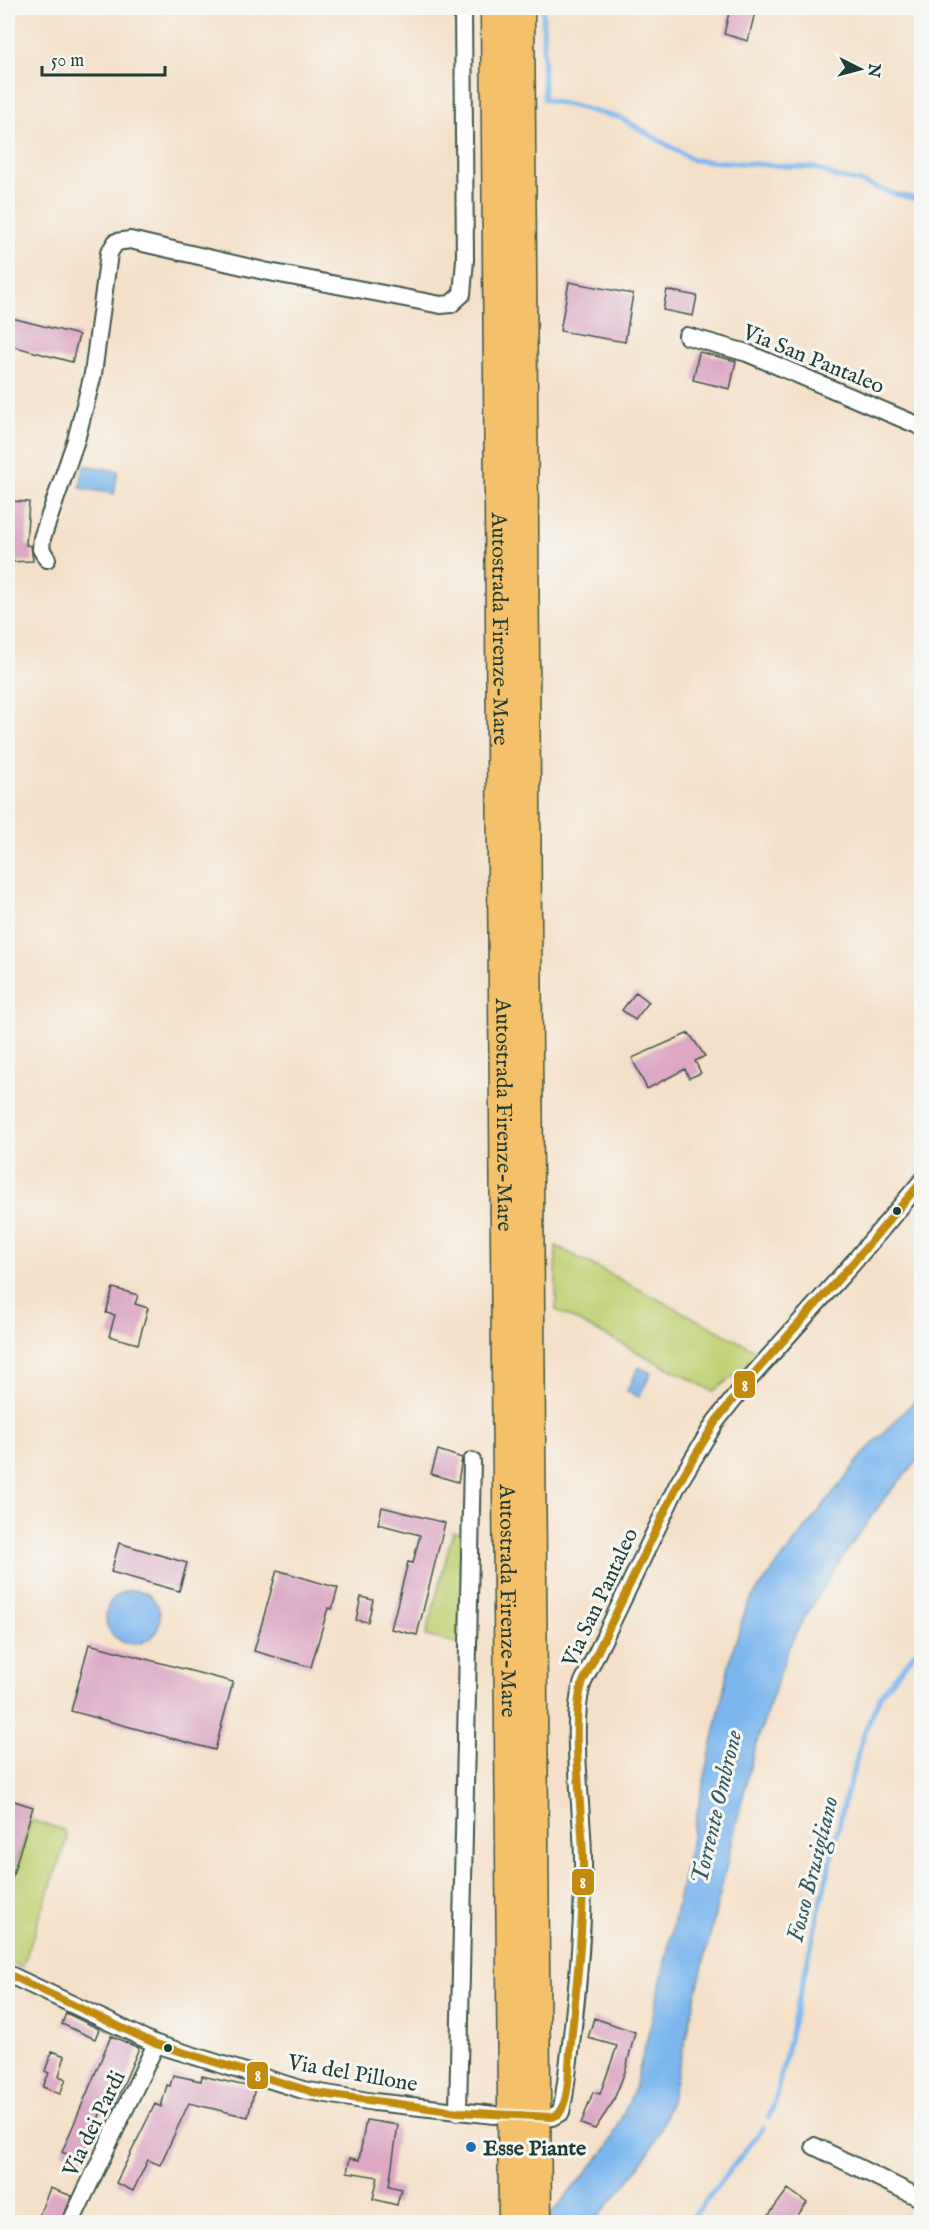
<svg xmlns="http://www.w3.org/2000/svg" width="929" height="2230" font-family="'IM FELL English',serif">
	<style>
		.green { fill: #c0d073; stroke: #708654; stroke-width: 1.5 }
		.water { fill: #7bb6ed; stroke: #4d7a90; stroke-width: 1.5 }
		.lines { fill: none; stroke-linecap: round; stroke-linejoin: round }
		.stream { stroke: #7bb6ed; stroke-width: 5 }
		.building { fill: #dca8c4 }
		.minor-casing { stroke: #3f554a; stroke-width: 20 }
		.motorway-casing { stroke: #3f554a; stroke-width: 33 }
		.minor { stroke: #fff; stroke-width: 16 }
		.motorway { stroke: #f4c16a; stroke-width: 30 }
		.bus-1-casing { stroke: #f6f6f2; stroke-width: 12 }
		.bus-1 { stroke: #c18c0d; stroke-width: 8 }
		.bus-dot { fill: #1f3d34; stroke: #f6f6f2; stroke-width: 2 }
		.poi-dot { fill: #1f6fb2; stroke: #f6f6f2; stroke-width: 2 }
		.labels { text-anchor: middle; stroke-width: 6; stroke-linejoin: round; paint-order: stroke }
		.street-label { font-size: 22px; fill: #1f3d34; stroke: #f6f6f2 }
		.poi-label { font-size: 22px; font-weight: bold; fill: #1f3d34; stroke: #f6f6f2; text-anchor: start }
		.water-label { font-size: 24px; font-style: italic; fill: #365b62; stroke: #f6f6f2 }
		.line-badge { stroke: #f6f6f2; stroke-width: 2 }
		.badge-label { font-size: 16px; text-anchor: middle; font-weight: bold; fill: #fff }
	</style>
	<rect width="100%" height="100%" fill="#f6f6f2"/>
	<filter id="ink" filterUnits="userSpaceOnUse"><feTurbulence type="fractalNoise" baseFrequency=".0167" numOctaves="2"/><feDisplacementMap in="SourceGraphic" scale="12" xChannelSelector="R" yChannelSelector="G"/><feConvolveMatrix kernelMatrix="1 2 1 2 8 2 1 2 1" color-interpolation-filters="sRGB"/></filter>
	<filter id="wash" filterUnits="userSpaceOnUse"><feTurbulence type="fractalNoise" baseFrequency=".008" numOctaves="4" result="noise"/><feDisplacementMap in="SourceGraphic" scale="24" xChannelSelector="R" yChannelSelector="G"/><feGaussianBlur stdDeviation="1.35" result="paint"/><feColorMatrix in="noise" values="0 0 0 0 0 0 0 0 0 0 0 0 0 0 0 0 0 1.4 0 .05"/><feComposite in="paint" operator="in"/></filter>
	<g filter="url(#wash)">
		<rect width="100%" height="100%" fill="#f4e0c8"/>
		<path class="green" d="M556,1246L763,1354L713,1391L556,1310Z
			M453,1532L466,1535L461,1644L426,1636Z
			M31,1820L64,1830L67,1839L22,1968L8,1961V1871L14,1872Z"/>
		<path class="water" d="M84,465L118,471L114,494L80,488Z
			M639,1367L651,1373L639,1397L627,1391Z
			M921,1394V1457L887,1495L844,1555L804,1618L788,1649L753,1754L671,2100C655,2156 630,2179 593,2222H544L608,2147L633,2093L656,2004L730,1660L746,1608L756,1592L865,1452Z
			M106 1617a27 27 0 1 1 54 0a27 27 0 1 1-54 0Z"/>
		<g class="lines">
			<path class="stream" d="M543,8L544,99L621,118L693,160L815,168L839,178L861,182L895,194L922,200
				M769,2117L775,2101L844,1803L865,1730L881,1694L922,1644
				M689,2222L763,2128"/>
		</g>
		<g id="blocks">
			<path class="building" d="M730,8H756L748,41L724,34Z
				M569,282L633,294L625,342L560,331Z
				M667,290L697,296L693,316L663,310Z
				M8,317L79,335L72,362L8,345Z
				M699,352L736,361L730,389L693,380Z
				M8,501L29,502L26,545L31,546L33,561L8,562Z
				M636,992L649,1002L635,1020L622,1010Z
				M689,1033L705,1056L695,1061L701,1073L689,1078L685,1069L647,1089L632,1058Z
				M113,1288L138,1295L135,1304L148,1308L138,1344L109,1336L115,1315L106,1313Z
				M438,1450L462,1458L458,1482L431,1474Z
				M382,1507L445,1523L417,1635L391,1629L408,1562L413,1563L420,1535L378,1524Z
				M119,1543L187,1563L179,1591L111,1572Z
				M277,1570L338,1588L332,1609L328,1608L311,1667L254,1651Z
				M361,1597L373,1600L368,1622L356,1620Z
				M89,1644L233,1682L215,1750L71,1711Z
				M8,1799L33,1807L11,1881L8,1880Z
				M66,2013L99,2029L95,2039L62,2024Z
				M594,2018L635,2032L626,2069L613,2102L595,2129L581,2124L593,2092L600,2094L617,2046L588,2038Z
				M111,2036L139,2048L110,2116L101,2112L82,2160L62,2152Z
				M52,2051L65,2056L59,2076L66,2079L60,2094L43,2087L49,2073L45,2071Z
				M173,2075L201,2081L202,2076L255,2088L248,2117L189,2103L160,2165L148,2160L133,2191L116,2183L155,2104L161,2107L167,2085L170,2086Z
				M366,2120L398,2125L389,2186L401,2189L397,2205L373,2199L378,2177L347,2172L350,2158L359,2160Z
				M50,2188L72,2196L61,2223H36Z
				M788,2189L807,2203L792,2223H763Z"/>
		</g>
	</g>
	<g filter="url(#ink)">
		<use href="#blocks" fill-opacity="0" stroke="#3f554a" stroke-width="1.5"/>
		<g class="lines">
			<g class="minor-casing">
				<path id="minor" d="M687,336L747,353L922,427
					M47,559L41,549L42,538L76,440L93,374L109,253L116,242L130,240L264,271L441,305L451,304L462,294L465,260L463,8
					M8,1974L156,2044L303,2090L374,2102L495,2115
					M458,2112L472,1461
					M552,2117L561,2112L564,2097C575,2019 584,1939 583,1860C583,1815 569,1719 583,1682L678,1484L716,1421L751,1377L852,1264L922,1181
					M814,2146L922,2199
					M71,2222L156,2044"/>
			</g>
			<g class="motorway-casing">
				<g id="motorway">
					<path id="s1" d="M496,8L514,2222"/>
					<path d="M519,8L536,2222"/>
				</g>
			</g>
			<use href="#minor" class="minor"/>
			<use href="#motorway" class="motorway"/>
			<g class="bus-1-casing">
				<path id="bus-1" d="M8,1974L156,2044L316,2093L458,2112L552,2117L559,2114C571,2096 568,2063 571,2042C577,1981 584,1921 583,1860C583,1815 569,1719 583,1682L678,1484L716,1421L751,1377L852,1264L922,1181"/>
			</g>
			<use href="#bus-1" class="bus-1"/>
		</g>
	</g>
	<g class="bus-dot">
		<circle cx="897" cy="1211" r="5"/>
		<circle cx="168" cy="2048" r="5"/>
	</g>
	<circle class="poi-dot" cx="471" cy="2147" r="6"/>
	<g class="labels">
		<g class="street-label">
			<text transform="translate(814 358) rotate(22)" y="8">Via San Pantaleo</text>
			<text dy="8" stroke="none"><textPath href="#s1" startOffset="621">Autostrada Firenze-Mare</textPath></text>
			<text dy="8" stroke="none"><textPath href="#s1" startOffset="1107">Autostrada Firenze-Mare</textPath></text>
			<text transform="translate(599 1597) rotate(-65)" y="8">Via San Pantaleo</text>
			<text dy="8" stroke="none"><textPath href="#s1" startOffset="1593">Autostrada Firenze-Mare</textPath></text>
			<text transform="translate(353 2072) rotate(10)" y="8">Via del Pillone</text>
			<text transform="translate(93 2123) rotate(-64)" y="8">Via dei Pardi</text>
		</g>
		<g class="poi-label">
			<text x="483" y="2155">Esse Piante</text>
		</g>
		<g class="water-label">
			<text transform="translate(716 1807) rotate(-77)" y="8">Torrente Ombrone</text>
			<text transform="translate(812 1869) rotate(-76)" y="8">Fosso Brusigliano</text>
		</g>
	</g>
	<g class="line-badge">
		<rect x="733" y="1370" width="23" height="29" rx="6" fill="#c18c0d"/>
		<rect x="571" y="1868" width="24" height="28" rx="6" fill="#c18c0d"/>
		<rect x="246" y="2061" width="23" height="29" rx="6" fill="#c18c0d"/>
	</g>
	<g class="badge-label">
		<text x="745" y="1391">8</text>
		<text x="583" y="1888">8</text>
		<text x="258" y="2081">8</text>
	</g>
	<rect width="929" height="2230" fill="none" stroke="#f6f6f2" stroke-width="30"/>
	<g transform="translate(860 69) rotate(96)" stroke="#f6f6f2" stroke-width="4.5" paint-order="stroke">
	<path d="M0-4.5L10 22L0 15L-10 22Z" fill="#1f3d34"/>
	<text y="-9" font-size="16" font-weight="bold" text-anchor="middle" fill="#1f3d34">N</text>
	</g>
	<path d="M42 66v9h123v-9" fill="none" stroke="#1f3d34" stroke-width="3"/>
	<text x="51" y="66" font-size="18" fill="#1f3d34" stroke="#f6f6f2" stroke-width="4.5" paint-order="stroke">50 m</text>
</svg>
